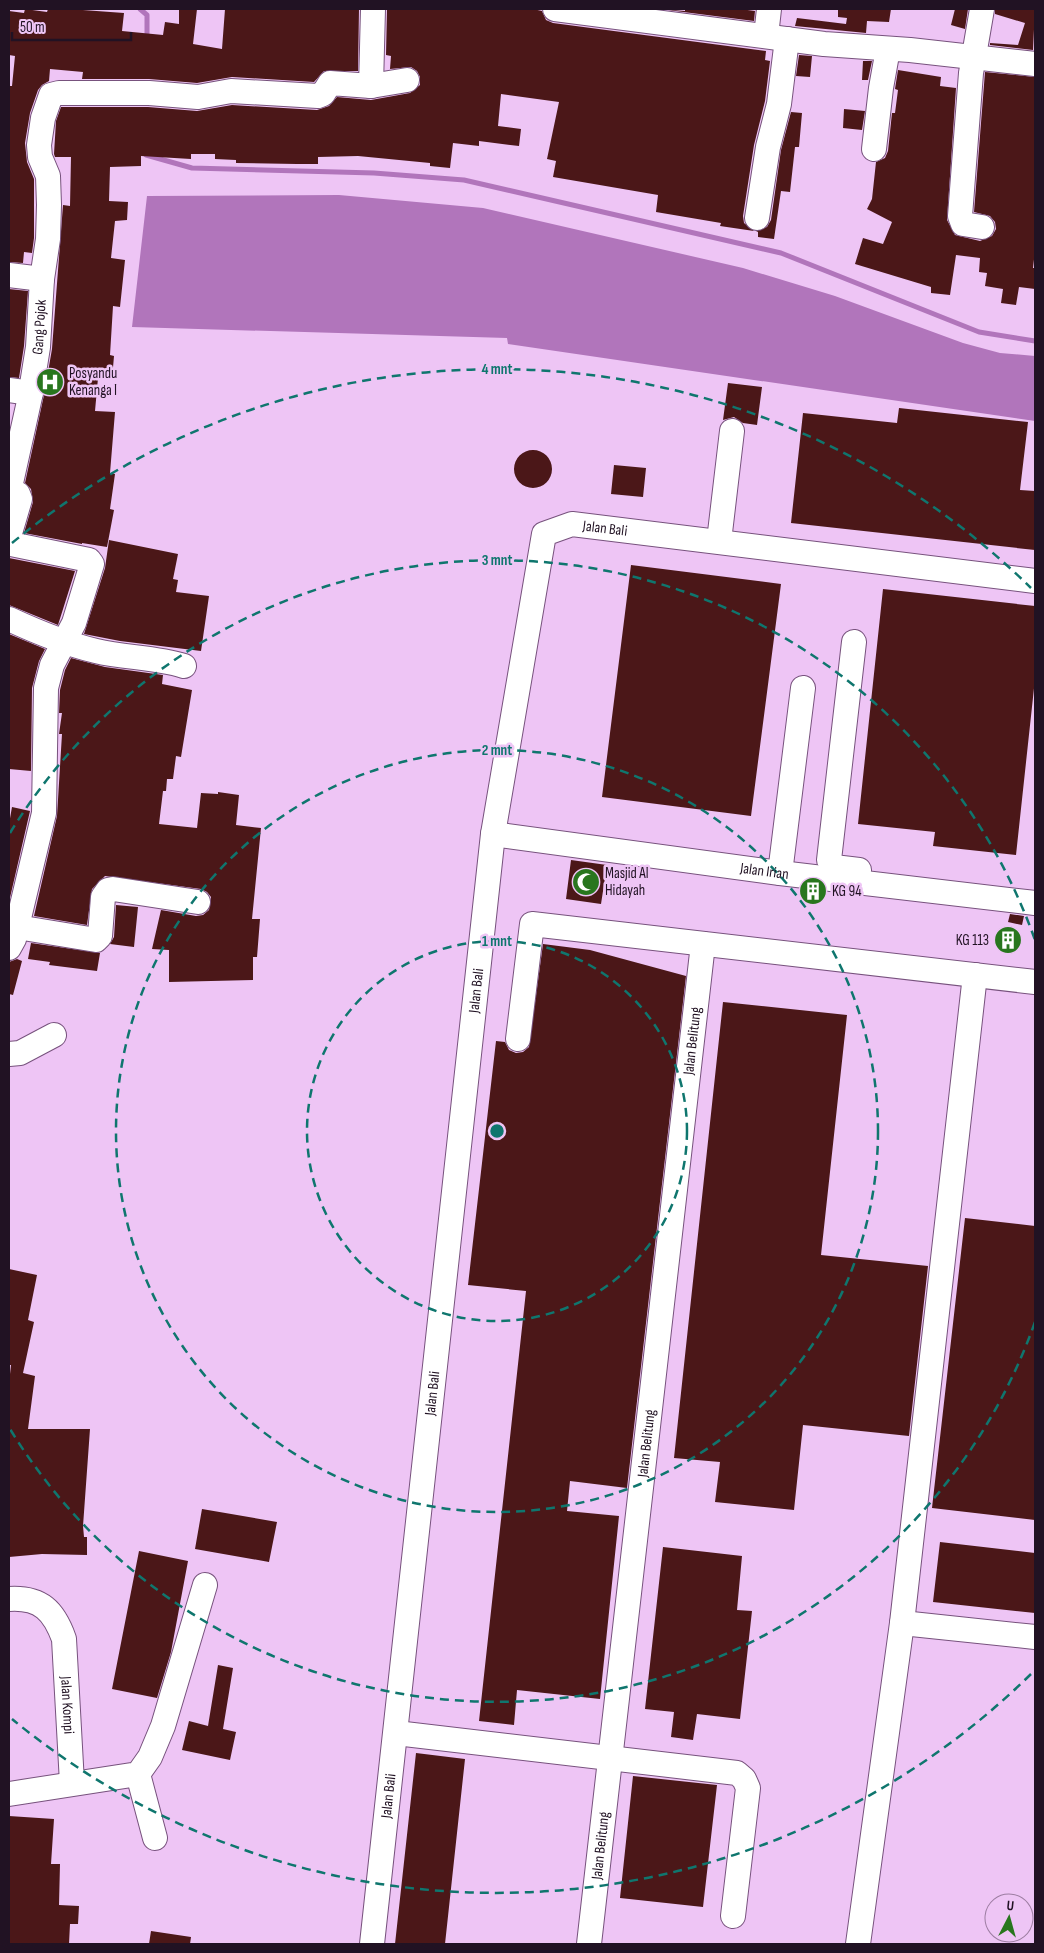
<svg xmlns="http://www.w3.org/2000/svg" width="1044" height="1953" font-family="'Sofia Sans Condensed',sans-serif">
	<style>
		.water { fill: #b175bb }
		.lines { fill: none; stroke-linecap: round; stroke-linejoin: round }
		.stream { stroke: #b175bb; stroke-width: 5 }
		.building { fill: #4b1718 }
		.minor-casing { stroke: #77527d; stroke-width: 26 }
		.minor { stroke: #fff; stroke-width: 24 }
		.ring { fill: none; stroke: #0f766e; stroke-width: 2.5; stroke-dasharray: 9 6 }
		.labels { text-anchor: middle; stroke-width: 5; stroke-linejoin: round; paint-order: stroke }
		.street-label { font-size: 15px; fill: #211223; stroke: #eec5f5 }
		.poi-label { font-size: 15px; fill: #211223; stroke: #eec5f5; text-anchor: start }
		.centre { fill: #0f766e; stroke: #eec5f5; stroke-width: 2.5 }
		.ring-label { font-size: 15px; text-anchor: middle; font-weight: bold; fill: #0f766e; stroke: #eec5f5; stroke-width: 5; stroke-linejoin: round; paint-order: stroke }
	</style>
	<rect width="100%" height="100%" fill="#eec5f5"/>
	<path class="water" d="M339,195L483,208L743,268L835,296L963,343L1000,353L1035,356V421L508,344L507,338L132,327L147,196Z"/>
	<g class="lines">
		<path class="stream" d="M140,9L147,15V40
			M146,155L192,168L374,173L464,180L781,253L979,332L1035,341"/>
	</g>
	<path class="building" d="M25,9L47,12L48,9H69L124,13L122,31L163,35L165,22L179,24V9H197L193,44L222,49L225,9H359L358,71H324L314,82L232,77L197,83L149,79H82L83,72L50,69L49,81L42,85L38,90L30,113L25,143L27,162L34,179V238L32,253L24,252L23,263L9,262V86H12L15,56L9,55V11L24,13Z
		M387,9H533L542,11L546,20L553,23L766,51L765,60L770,61L765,101L754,145L743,216L744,223L754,231L720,226L721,223L656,212L658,195L553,177L556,161L547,159L559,102L501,94L498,126L521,129L519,146L479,141V146L453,143L450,168L430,166V163L358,156L318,157V164H297L236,163V160L215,159V154H191V159L141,156V166L110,167L109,201L128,202L127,220L115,221L111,258L125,260L120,307L113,306L110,355L114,356L112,379L98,378L95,411L115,412L110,473L115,474L110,509L114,510L107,547L82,543V544L24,533L33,502L31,489L25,483L44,395L52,349L63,205L70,206L71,157H55L54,154L56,121L61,107H148L197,111L232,105L317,110L329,106L337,97L371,100L410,93L420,85V77L417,71L411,67L390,69L391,56L386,55Z
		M660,9L685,11V9H740L755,11L754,21Z
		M838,9H891L889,22L867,21L866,33L795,26L797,18L846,24L847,18L838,17Z
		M955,9H968L965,29L951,25Z
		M995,9H1035L1033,50L990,45V43L1018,45L1025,23L995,14Z
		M799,55L812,56L810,77L796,76Z
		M863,61H872L868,80H862Z
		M898,70L941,77L940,86L956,88L947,220L955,235L980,241L992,236L996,229L995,222L990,216L974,212L985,72L1035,77V251L1033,268H1035V289L1019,287L1016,305L1001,303L1003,289L985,286L987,273L979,272L980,258L956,255L950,295L931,293V287L855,264L863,238L883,244L892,222L867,209L872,199L876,162L885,158L888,151L892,113H895L898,90L895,89Z
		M844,109L865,111L862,130L843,128Z
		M791,112L802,113L799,147H795L790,192L781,191L774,239L758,237V232L756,231L767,227L771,220L781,150Z
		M9,289L28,291L24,346L19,378L9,377Z
		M728,383L762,387L757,425L743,423L734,417L723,420Z
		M899,408L1028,422L1020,490L1035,491V550L791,523L803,413L897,423Z
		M514 469a19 19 0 1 1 38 0a19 19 0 1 1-38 0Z
		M614,465L646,468L643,497L611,494Z
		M109,540L178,554L173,579L178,580L176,592L209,596L201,651L120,641L84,634L105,568Z
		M9,558L75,571L58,625L9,605Z
		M631,565L781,584L751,816L602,797Z
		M883,589L1035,606V679L1016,855L933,846L935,832L858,824Z
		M9,634L45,649L39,661L32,688L31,771L9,769Z
		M71,658L105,667L163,675L162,684L192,690L181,757L176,756L173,779H167L166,791H163L159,824L197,828L201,793L218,794V792L239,795L236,825L261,828L252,919H260L257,957H253V980L169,982V950L152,949L161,910L196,916L203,915L209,910L211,897L207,892L201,889L105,876L92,889L87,925L34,916L57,816L62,734H59L62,713H59L60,690L65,670Z
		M12,807L30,811L9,902V824Z
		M571,860L607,865L601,904L566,899Z
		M806,890L820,892V898L805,896Z
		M116,905L138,907L134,947L110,944L114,937Z
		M1010,914L1024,916L1022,925L1008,922Z
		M31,943L100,953L97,971L49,965L50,962L28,959Z
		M543,944L590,950L686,976L627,1488L570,1481L567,1511L619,1516L600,1699L517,1690L514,1725L479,1721L526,1291L468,1285L496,1041L505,1042L509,1050L516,1053L523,1052L529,1047Z
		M17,959L22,961L13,995L9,994V962Z
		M723,1002L847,1015L821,1255L928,1266L909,1436L803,1425L794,1510L715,1502L720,1462L674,1458Z
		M965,1218L1035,1226V1520L932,1508Z
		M9,1269L37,1275L28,1320L34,1322L23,1373L35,1376L28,1429H90L83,1526L84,1537H87V1555L42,1554L9,1557V1383L11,1365H9Z
		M202,1509L277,1522L269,1562L195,1549Z
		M940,1542L1035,1553V1613L933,1602Z
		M663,1547L742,1556L737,1610L752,1611L740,1719L697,1714L693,1740L671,1737L674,1712L645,1709Z
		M139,1551L188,1561L171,1652L157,1698L112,1689Z
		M218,1665L233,1668L223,1729L236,1732L230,1760L182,1750L189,1721L208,1726Z
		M416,1753L465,1759L445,1944H395Z
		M633,1776L717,1785L703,1907L620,1898Z
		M9,1816L54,1819L51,1864H60L59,1905L79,1906L78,1924H70L69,1944H9Z
		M151,1931L191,1937L190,1944H149Z"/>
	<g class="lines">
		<g class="minor-casing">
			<g id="minor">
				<path d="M555,9L824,44L910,50L1035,64"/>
				<path d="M982,9L971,73L960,216L963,224L982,227"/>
				<path d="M766,36L769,9"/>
				<path d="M371,86L373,9"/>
				<path d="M874,149L881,88L888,49"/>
				<path d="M757,218L768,147L779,104L787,39"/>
				<path d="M9,275L42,279"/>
				<path d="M9,390L31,393"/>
				<path id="s1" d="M9,492L30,397L38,347L42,279L48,239L49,205L48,176L40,157L39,145L43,118L51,95L59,93H149L198,97L231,91L318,96L323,94L330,83L371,86L407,80"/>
				<path d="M719,541L732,431"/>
				<path d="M9,619C37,632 66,644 96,651C125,658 155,657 184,666"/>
				<path d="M854,642L829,860L834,867L859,870"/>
				<path id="s2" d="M493,834L780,873L1035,903"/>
				<path d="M780,873L803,688"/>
				<path d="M17,927L96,940L100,936L103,897L108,890L113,889L198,902"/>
				<path d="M9,948L14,939L44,813L46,688L52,665L74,623L92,564L89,560L11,544L10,533L20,499L18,494L10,492"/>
				<path d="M518,1039L532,924L1035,982"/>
				<path d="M9,1054L20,1053L54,1035"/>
				<path id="s3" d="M9,1599C41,1597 54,1611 64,1639L72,1783"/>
				<path d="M902,1623L1035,1637"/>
				<path d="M396,1733L737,1773L744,1779L748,1788L733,1916"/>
				<path d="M138,1774L155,1838"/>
				<path d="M9,1794L138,1774L150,1757L163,1726L205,1585"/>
				<path id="s4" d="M372,1944L493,834L544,534L572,524L1035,581"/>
				<path id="s5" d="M589,1944L703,944"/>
				<path d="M858,1944L902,1623L975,975"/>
			</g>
		</g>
		<use href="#minor" class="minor"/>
	</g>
	<g class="ring">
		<circle cx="497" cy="1131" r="190"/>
		<circle cx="497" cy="1131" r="381"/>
		<path d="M1035 1322A571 571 0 0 1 10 1429M10 833A571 571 0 0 1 1035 940"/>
		<path d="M1031 1674A762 762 0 0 1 12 1719M12 543A762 762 0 0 1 1031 588"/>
	</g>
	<defs>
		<g id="hospital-disc" transform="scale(1.4375)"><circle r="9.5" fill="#28761e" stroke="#eec5f5"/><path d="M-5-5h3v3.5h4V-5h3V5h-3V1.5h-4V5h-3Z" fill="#fff"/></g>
		<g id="mosque-disc" transform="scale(1.4375)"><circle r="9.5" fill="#28761e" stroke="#eec5f5"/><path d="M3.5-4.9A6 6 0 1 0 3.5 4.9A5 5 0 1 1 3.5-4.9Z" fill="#fff"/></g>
		<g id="building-disc" transform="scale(1.4375)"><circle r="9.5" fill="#28761e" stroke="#eec5f5"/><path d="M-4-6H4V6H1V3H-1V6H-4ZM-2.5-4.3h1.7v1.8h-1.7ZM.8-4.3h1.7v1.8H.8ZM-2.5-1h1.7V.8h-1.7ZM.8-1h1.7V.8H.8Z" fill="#fff"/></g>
	</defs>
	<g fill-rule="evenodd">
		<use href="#hospital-disc" x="50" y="382"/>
		<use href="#mosque-disc" x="586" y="882"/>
		<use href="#building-disc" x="813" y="891"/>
		<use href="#building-disc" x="1008" y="940"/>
	</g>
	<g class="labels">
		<g class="street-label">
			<text dy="5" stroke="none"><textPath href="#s1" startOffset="168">Gang Pojok</textPath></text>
			<text dy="5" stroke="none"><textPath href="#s4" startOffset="1484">Jalan Bali</textPath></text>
			<text dy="5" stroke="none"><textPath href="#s2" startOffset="274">Jalan Irian</textPath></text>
			<text dy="5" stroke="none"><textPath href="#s4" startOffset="959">Jalan Bali</textPath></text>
			<text dy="5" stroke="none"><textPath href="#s5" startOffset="909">Jalan Belitung</textPath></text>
			<text dy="5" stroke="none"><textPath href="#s4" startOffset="554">Jalan Bali</textPath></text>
			<text dy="5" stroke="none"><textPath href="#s5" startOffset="504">Jalan Belitung</textPath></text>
			<text dy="5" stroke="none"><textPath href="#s3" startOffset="141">Jalan Kompi</textPath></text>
			<text dy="5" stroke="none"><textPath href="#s4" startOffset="149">Jalan Bali</textPath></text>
			<text dy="5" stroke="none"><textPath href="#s5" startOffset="99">Jalan Belitung</textPath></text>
		</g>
		<g class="poi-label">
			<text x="69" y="378">Posyandu<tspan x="69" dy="17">Kenanga I</tspan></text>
			<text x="605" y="878">Masjid Al<tspan x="605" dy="17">Hidayah</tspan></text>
			<text x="832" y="896">KG 94</text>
			<text x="989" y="945" text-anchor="end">KG 113</text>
		</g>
	</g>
	<circle cx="497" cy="1131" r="8" class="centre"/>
	<g class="ring-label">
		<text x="497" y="374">4 mnt</text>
		<text x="497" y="565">3 mnt</text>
		<text x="497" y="755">2 mnt</text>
		<text x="497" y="946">1 mnt</text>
	</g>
	<rect width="1044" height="1953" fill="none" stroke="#211223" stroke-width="20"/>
	<g transform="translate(1009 1918) rotate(6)"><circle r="24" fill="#eec5f5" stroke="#9c7da1"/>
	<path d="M0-4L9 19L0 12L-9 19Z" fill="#28761e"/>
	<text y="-8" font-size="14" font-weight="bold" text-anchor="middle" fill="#211223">U</text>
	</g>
	<path d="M12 32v8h119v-8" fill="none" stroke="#211223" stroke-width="2.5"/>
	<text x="20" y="32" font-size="15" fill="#211223" stroke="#eec5f5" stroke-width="4" paint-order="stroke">50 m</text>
</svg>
